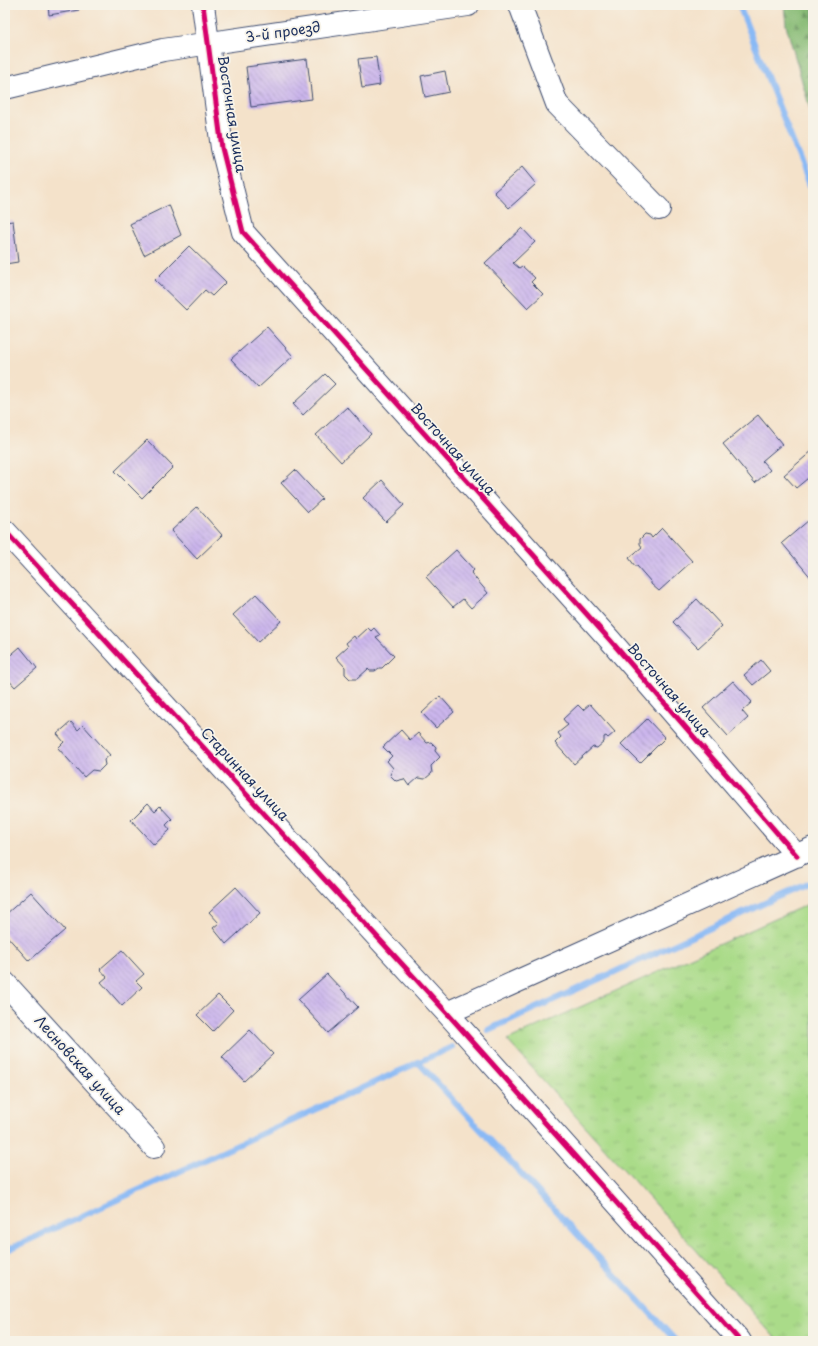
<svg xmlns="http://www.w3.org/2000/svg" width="818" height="1346" font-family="'Playpen Sans',sans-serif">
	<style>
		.grass { fill: url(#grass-tufts); stroke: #628574 }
		.forest { fill: url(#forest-firs); stroke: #51756a }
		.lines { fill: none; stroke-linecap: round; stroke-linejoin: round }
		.stream { stroke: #89b9f5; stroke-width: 6 }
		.building { fill: url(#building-back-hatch) }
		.minor-casing { stroke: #3c4a6e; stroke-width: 24 }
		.minor { stroke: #fff; stroke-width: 22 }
		.cycleway-casing { stroke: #f7f3e8; stroke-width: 8 }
		.cycleway { stroke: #d6006c; stroke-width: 5 }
		.labels { text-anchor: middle; stroke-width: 3.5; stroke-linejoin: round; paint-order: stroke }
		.street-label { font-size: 14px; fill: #1b2f5e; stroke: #f7f3e8 }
	</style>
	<defs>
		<pattern id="grass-tufts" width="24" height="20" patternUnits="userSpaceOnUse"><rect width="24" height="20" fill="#aadb89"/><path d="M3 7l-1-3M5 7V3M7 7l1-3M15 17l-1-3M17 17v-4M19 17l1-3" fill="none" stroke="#92bc79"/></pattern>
		<pattern id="forest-firs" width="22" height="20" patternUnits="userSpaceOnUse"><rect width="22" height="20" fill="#87bb75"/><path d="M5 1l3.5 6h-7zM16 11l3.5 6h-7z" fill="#6e9863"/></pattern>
		<pattern id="building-back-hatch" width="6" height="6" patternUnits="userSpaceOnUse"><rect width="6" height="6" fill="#cbb5ec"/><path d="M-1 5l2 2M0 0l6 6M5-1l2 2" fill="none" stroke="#a494c2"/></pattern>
	</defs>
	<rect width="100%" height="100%" fill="#f7f3e8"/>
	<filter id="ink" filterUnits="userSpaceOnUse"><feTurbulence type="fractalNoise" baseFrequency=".025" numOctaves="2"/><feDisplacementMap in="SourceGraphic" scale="8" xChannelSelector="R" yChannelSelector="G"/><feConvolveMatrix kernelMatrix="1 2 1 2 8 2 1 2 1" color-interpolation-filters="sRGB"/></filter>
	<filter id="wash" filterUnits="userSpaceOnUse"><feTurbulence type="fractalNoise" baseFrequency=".012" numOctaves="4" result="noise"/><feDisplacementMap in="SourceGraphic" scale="16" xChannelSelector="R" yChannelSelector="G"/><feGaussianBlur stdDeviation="0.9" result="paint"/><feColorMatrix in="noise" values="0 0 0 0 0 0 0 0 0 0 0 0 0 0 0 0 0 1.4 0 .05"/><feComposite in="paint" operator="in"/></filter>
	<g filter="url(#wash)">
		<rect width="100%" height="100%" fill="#f4e2ca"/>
		<path class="grass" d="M813,902V1341H778L507,1040Z"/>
		<path class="forest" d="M784,5H813V120L786,25Z"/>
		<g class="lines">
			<path class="stream" d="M739,5L813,193
				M488,1030L813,881
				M418,1062L676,1341
				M5,1251L452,1047"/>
		</g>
		<g id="blocks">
			<path class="building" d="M48,5H78L79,10L49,15Z
				M376,57L380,85L362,88L358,59Z
				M307,59L312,99L251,107L246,67Z
				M445,71L449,92L425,97L421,76Z
				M522,167L536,184L509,208L494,192Z
				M169,205L181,235L144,255L130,224Z
				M13,221L18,262L5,264V222Z
				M522,228L535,242L513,263L519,268L522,266L535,278L531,282L543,294L528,308L485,263Z
				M189,246L226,282L212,296L205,290L186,310L155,280Z
				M267,327L293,356L258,388L231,359Z
				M325,374L335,384L303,415L293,404Z
				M347,407L371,434L341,462L316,435Z
				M758,415L782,444L762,461L770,470L755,483L723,444Z
				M147,440L173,467L142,498L115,471Z
				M813,450V474L796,488L784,475Z
				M295,470L322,499L308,512L281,483Z
				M382,480L404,505L386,522L363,498Z
				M197,507L222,535L197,559L171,531Z
				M809,520L813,524V580L782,543Z
				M662,528L692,561L659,591L651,584V582L637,566H635L629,558L642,547L640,544V539L645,534L650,535L652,538Z
				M456,550L474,570L471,573L488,593L471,608L463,599L453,607L426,577Z
				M256,594L281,621L258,642L233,615Z
				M697,599L722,626L698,648L673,622Z
				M368,628L371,631L374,628L380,635L376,637L394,656L382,668H379L375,671H370L368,669L357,679H350L345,674V667L336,657L348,646L346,643L354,636L356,639Z
				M20,647L37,668L15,687L5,676V660Z
				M761,660L770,671L753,685L744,675Z
				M733,681L752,702L742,711L748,718L728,736L703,708Z
				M440,696L454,712L436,728L422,713Z
				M590,704L615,732L608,738L606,736L604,737V742L597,748L593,747L574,764L555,743L561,737L558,733L568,725L563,719L578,705L583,710Z
				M647,719L665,738L640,763L621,744Z
				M71,722L78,730L83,725L110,755L104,760L105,765L99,771L92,770L84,777L58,748L64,742L57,734Z
				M401,730L410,740L418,733L427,743L431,742L436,747L435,751L440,757L431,766L432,773L425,779L418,778L409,786L404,779L396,781L390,775L393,768L387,761L392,756L383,747Z
				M148,803L155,811L160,806L172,819L166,825L170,830L154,845L131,820Z
				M236,887L260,913L226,944L213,928L219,923L209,912Z
				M31,892L65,930L29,961L5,934V915Z
				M122,950L144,974L136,981L142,987L122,1006L101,982L107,977L100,969Z
				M327,974L358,1007L328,1033L298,1000Z
				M218,995L233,1010L213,1031L197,1015Z
				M250,1030L273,1054L244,1081L222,1057Z"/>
		</g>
	</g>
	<g filter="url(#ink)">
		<use href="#blocks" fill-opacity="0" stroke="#3c4a6e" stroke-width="1"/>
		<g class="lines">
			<g class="minor-casing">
				<path id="minor" d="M203,5L222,148L243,232L610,640L797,856
					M520,5L557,104L659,209
					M5,88L163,50L468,5
					M5,531L447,1013L740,1341
					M5,983L154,1147
					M447,1013L813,848"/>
			</g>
			<use href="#minor" class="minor"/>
			<g class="cycleway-casing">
				<path id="cycleway" d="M203,5L222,148L243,232L610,640L797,856
					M5,531L447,1013L740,1341"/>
			</g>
			<use href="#cycleway" class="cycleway"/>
		</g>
	</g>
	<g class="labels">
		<g class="street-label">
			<text transform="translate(283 32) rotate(-8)" y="5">3-й проезд</text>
			<text transform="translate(232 114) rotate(81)" y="5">Восточная улица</text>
			<text transform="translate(453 449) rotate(48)" y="5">Восточная улица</text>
			<text transform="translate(669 690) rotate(49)" y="5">Восточная улица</text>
			<text transform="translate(245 774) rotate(47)" y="5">Старинная улица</text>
			<text transform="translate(80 1065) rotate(48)" y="5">Лесновская улица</text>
		</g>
	</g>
	<rect width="818" height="1346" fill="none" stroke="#f7f3e8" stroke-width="20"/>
</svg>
